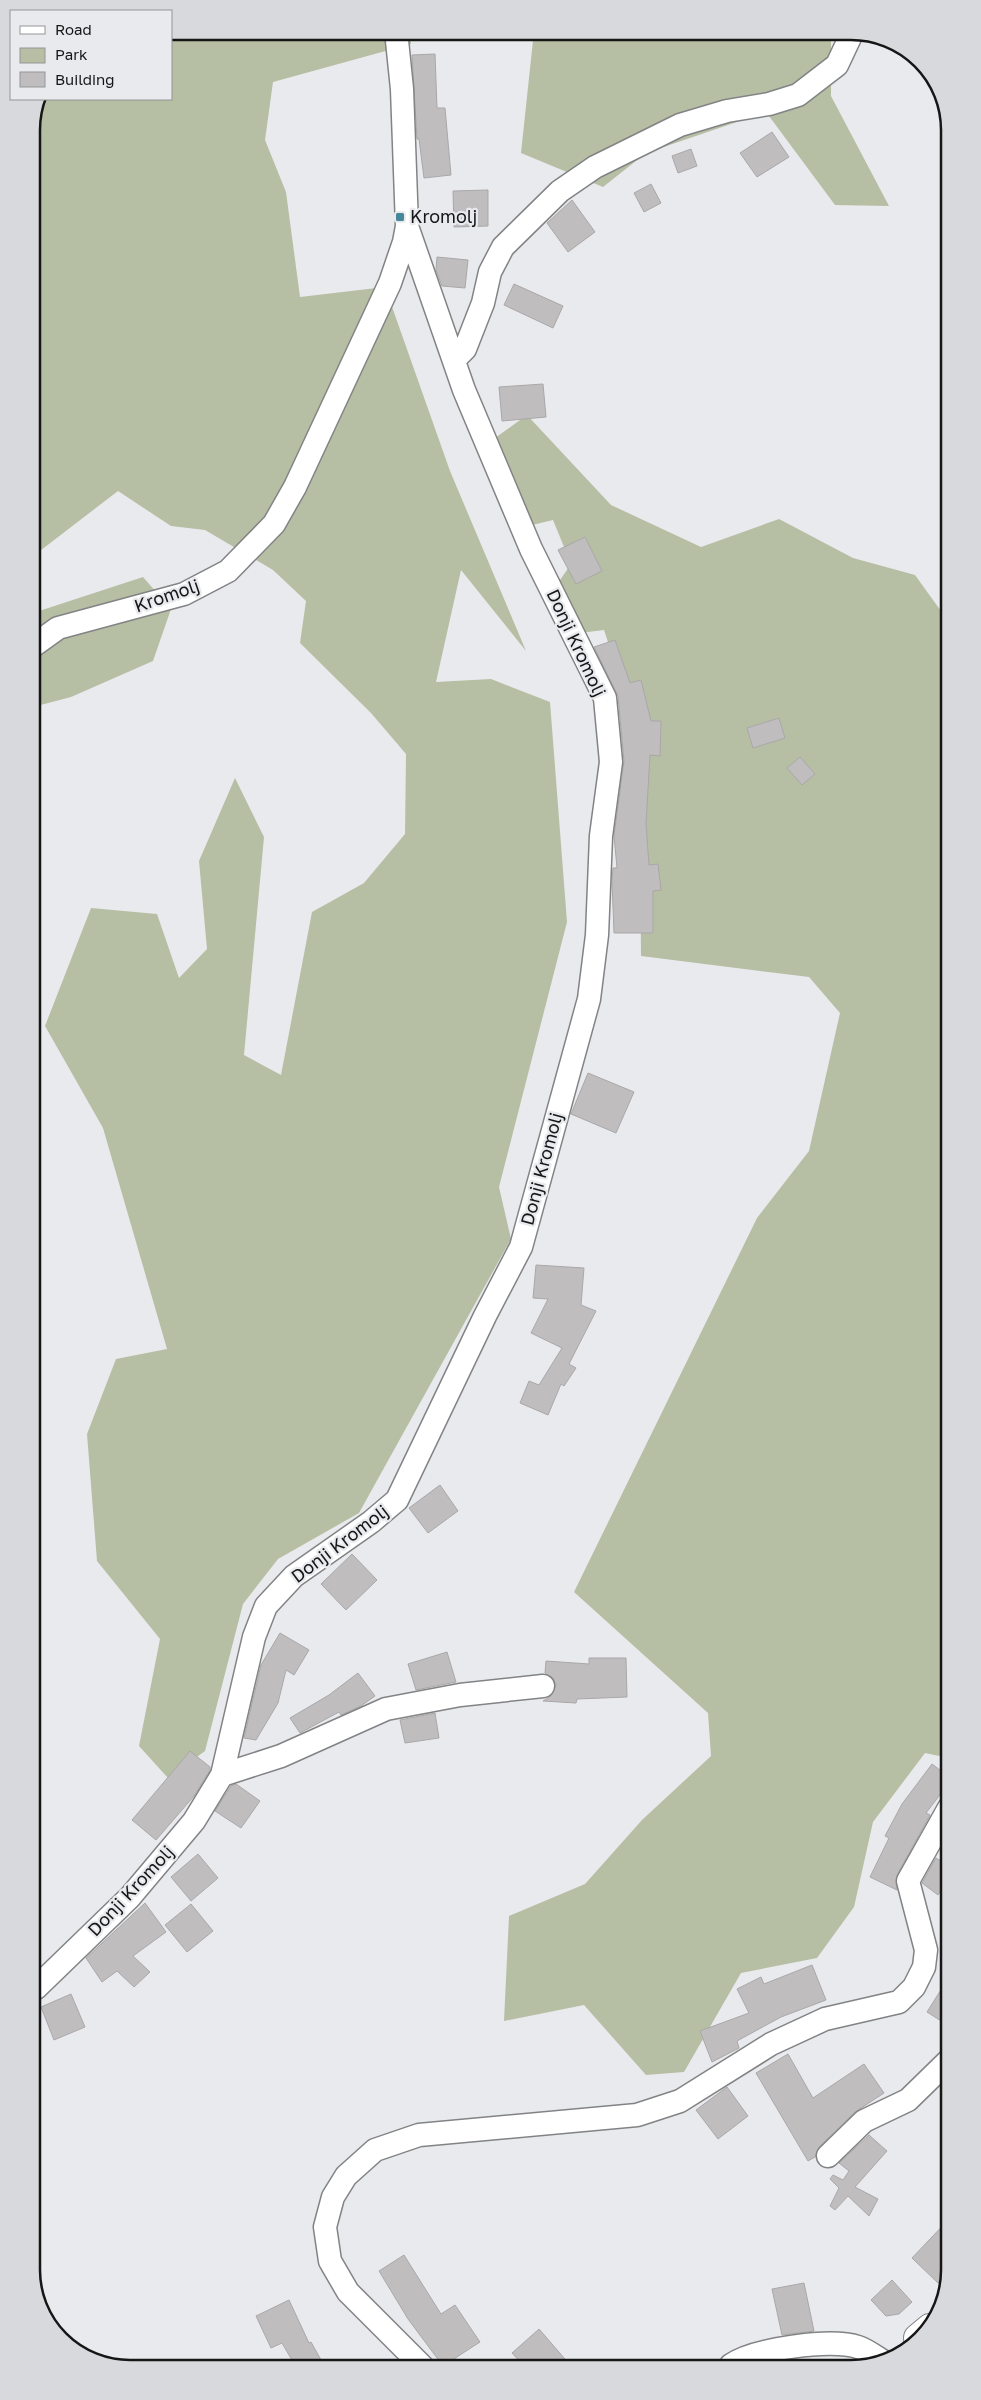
<svg xmlns="http://www.w3.org/2000/svg" width="981" height="2400" font-family="'Golos Text',sans-serif">
	<style>
		.green { fill: #b6bfa4 }
		.building { fill: #c0bdbf; stroke: #aaa7a9 }
		.lines { fill: none; stroke-linecap: round; stroke-linejoin: round }
		.street-casing { stroke: #828385; stroke-width: 25 }
		.secondary-casing { stroke: #828385; stroke-width: 30 }
		.street { stroke: #fff; stroke-width: 22 }
		.secondary { stroke: #fff; stroke-width: 28 }
		.poi-dot { fill: #47879b; stroke: #e9eaed; stroke-width: 2 }
		.labels { text-anchor: middle; stroke-width: 4.5; stroke-linejoin: round; paint-order: stroke }
		.poi-label { font-size: 18px; fill: #161617; stroke: #e9eaed; text-anchor: start }
		.street-label { font-size: 18px; fill: #161617; stroke: #e9eaed }
		.rim { fill: none; stroke: #161617; stroke-width: 2.5 }
	</style>
	<rect width="100%" height="100%" fill="#e9eaed"/>
	<path class="green" d="M171,31H410L411,44L273,82L265,140L286,192L300,297L385,287L450,471L526,651L461,570L436,682L491,679L550,702L567,922L499,1187L511,1239L359,1513L278,1559L243,1604L205,1751L168,1778L139,1746L160,1639L97,1561L87,1434L116,1359L167,1349L103,1128L45,1026L91,908L157,914L179,978L207,949L199,861L235,778L264,837L244,1055L281,1075L312,912L364,883L405,834L406,754L371,713L300,643L306,601L273,570L205,530L171,526L118,491L32,557L31,124L37,99H171Z
		M534,31H831V96L889,206L835,205L766,112L646,153L603,187L521,153Z
		M527,415L611,505L701,547L779,519L853,558L915,575L946,618L949,1758L925,1753L873,1822L854,1907L817,1958L741,1973L684,2072L646,2075L584,2005L504,2021L509,1916L585,1884L642,1820L711,1756L708,1713L574,1592L757,1218L809,1151L840,1013L809,977L641,956L640,843L643,749L604,630L563,635L549,596L571,564L553,520L520,528L484,446Z
		M143,577L171,609L153,661L71,697L33,707V613Z"/>
	<path class="building" d="M435,54L437,108H445L451,175L424,178L419,139H417L412,55Z
		M772,132L789,157L757,177L740,153Z
		M691,149L697,166L678,173L672,156Z
		M651,184L661,203L644,212L634,193Z
		M488,190V226L454,227L453,191Z
		M572,200L595,232L568,252L547,223Z
		M437,257L468,260L465,288L442,286L436,270Z
		M514,284L563,306L553,328L504,305Z
		M543,384L546,417L502,421L499,387Z
		M585,537L602,571L576,584L558,550Z
		M615,640L630,683L641,680L651,721H661L660,756L650,755L646,824L649,865L658,864L661,890L653,891V933H614L612,881L613,868H617L614,836L624,761L618,696L594,647Z
		M779,718L785,738L753,748L747,728Z
		M800,757L815,774L802,785L787,768Z
		M588,1073L634,1092L616,1133L571,1114Z
		M536,1265L584,1268L581,1305L596,1311L569,1364L576,1368L564,1386L561,1384L548,1415L520,1403L529,1381L539,1385L562,1348L531,1333L548,1299L533,1298Z
		M440,1485L458,1511L428,1533L409,1508Z
		M352,1554L377,1580L346,1610L321,1584Z
		M280,1633L309,1650L294,1675L286,1670L278,1703L256,1740L244,1738L261,1665Z
		M447,1652L456,1682L416,1690L408,1664Z
		M589,1658H626L627,1697L577,1699L576,1703L543,1701L551,1696L556,1685L553,1678L545,1673L546,1661L589,1664Z
		M358,1673L375,1696L361,1706L341,1715L339,1712L300,1733L290,1718L329,1695Z
		M435,1713L439,1738L405,1743L400,1720Z
		M190,1751L210,1767V1770L194,1796L156,1840L132,1820Z
		M932,1764L949,1777V1783L926,1813L930,1815L897,1875V1890L870,1877L889,1838L885,1836L902,1804Z
		M236,1784L260,1801L241,1828L215,1811L231,1786Z
		M198,1854L218,1878L191,1901L171,1877Z
		M936,1858L949,1866V1878L938,1895L922,1883Z
		M145,1903L166,1932L133,1956L150,1972L134,1987L117,1971L102,1982L86,1958Z
		M191,1904L213,1931L187,1952L165,1925Z
		M812,1965L826,2000L781,2017L737,2041L739,2048L712,2062L700,2031L749,2013L737,1989L761,1977L764,1984Z
		M949,1977V2026L927,2012Z
		M71,1994L85,2027L54,2040L41,2007Z
		M788,2054L813,2098L864,2064L884,2093L855,2112L819,2147L815,2157L808,2161L756,2073Z
		M727,2087L748,2116L718,2139L696,2110Z
		M869,2135L887,2151L855,2187L878,2199L869,2216L848,2196L835,2210L830,2206L839,2188L830,2179L833,2175L843,2180L849,2171L839,2163Z
		M950,2218V2270L938,2283L912,2258Z
		M404,2255L441,2314L455,2305L480,2342L443,2366L408,2319L379,2271Z
		M892,2280L912,2302L899,2314L886,2316L871,2300Z
		M804,2283L814,2331L782,2335L772,2289Z
		M289,2300L309,2343L311,2342L325,2367H296L282,2343L271,2348L256,2316Z
		M539,2329L571,2366H524L512,2353Z"/>
	<g class="lines">
		<g class="street-casing">
			<path id="street" d="M454,360L465,349L483,303L490,272L503,247L560,191L595,167L680,125L727,111L769,104L798,95L837,65L853,31
				M33,646L58,628L184,594L228,571L274,524L295,487L390,283L404,242L407,226L402,89L396,31
				M222,1775L281,1756L386,1709L460,1695L543,1686
				M36,1988L130,1897L194,1821L222,1775L254,1637L266,1606L294,1576L371,1522L397,1500L485,1316L521,1247L589,999L597,935L601,836L611,762L605,698L531,549L464,390L407,226
				M828,2156L864,2121L908,2100L949,2060
				M731,2365C754,2349 831,2338 858,2347C867,2350 876,2357 884,2362
				M423,2367L348,2292L330,2261L325,2227L333,2197L346,2176L375,2150L419,2135L637,2115L680,2101L771,2044L825,2019L899,2002L914,1987L924,1967L926,1950L908,1881L949,1808"/>
		</g>
		<g class="secondary-casing">
			<path id="secondary" d="M918,2338L930,2328"/>
		</g>
		<use href="#street" class="street"/>
		<use href="#secondary" class="secondary"/>
	</g>
	<rect class="poi-dot" x="395" y="212" width="10" height="10" rx="2.5"/>
	<g class="labels">
		<g class="poi-label">
			<text x="410" y="223">Kromolj</text>
		</g>
		<g class="street-label">
			<text transform="translate(167 596) rotate(-19)" y="6">Kromolj</text>
			<text transform="translate(576 643) rotate(65)" y="6">Donji Kromolj</text>
			<text transform="translate(542 1169) rotate(-75)" y="6">Donji Kromolj</text>
			<text transform="translate(340 1544) rotate(-37)" y="6">Donji Kromolj</text>
			<text transform="translate(131 1891) rotate(-47)" y="6">Donji Kromolj</text>
		</g>
	</g>
	<path d="M0 0H981V2400H0ZM130 40H851A90 90 0 0 1 941 130V2270A90 90 0 0 1 851 2360H130A90 90 0 0 1 40 2270V130A90 90 0 0 1 130 40Z" fill="#d8d9dc" fill-rule="evenodd"/>
	<path class="rim" d="M130 40H851A90 90 0 0 1 941 130V2270A90 90 0 0 1 851 2360H130A90 90 0 0 1 40 2270V130A90 90 0 0 1 130 40Z"/>
	<rect x="10" y="10" width="162" height="90" fill="#e9eaed" stroke="#959597"/>
	<rect x="20" y="26" width="25" height="8" fill="#ffffff" stroke="#959597"/>
	<text x="55" y="35" font-size="15" fill="#161617">Road</text>
	<rect x="20" y="48" width="25" height="15" fill="#b6bfa4" stroke="#959597"/>
	<text x="55" y="60" font-size="15" fill="#161617">Park</text>
	<rect x="20" y="72" width="25" height="15" fill="#c0bdbf" stroke="#959597"/>
	<text x="55" y="85" font-size="15" fill="#161617">Building</text>
</svg>
